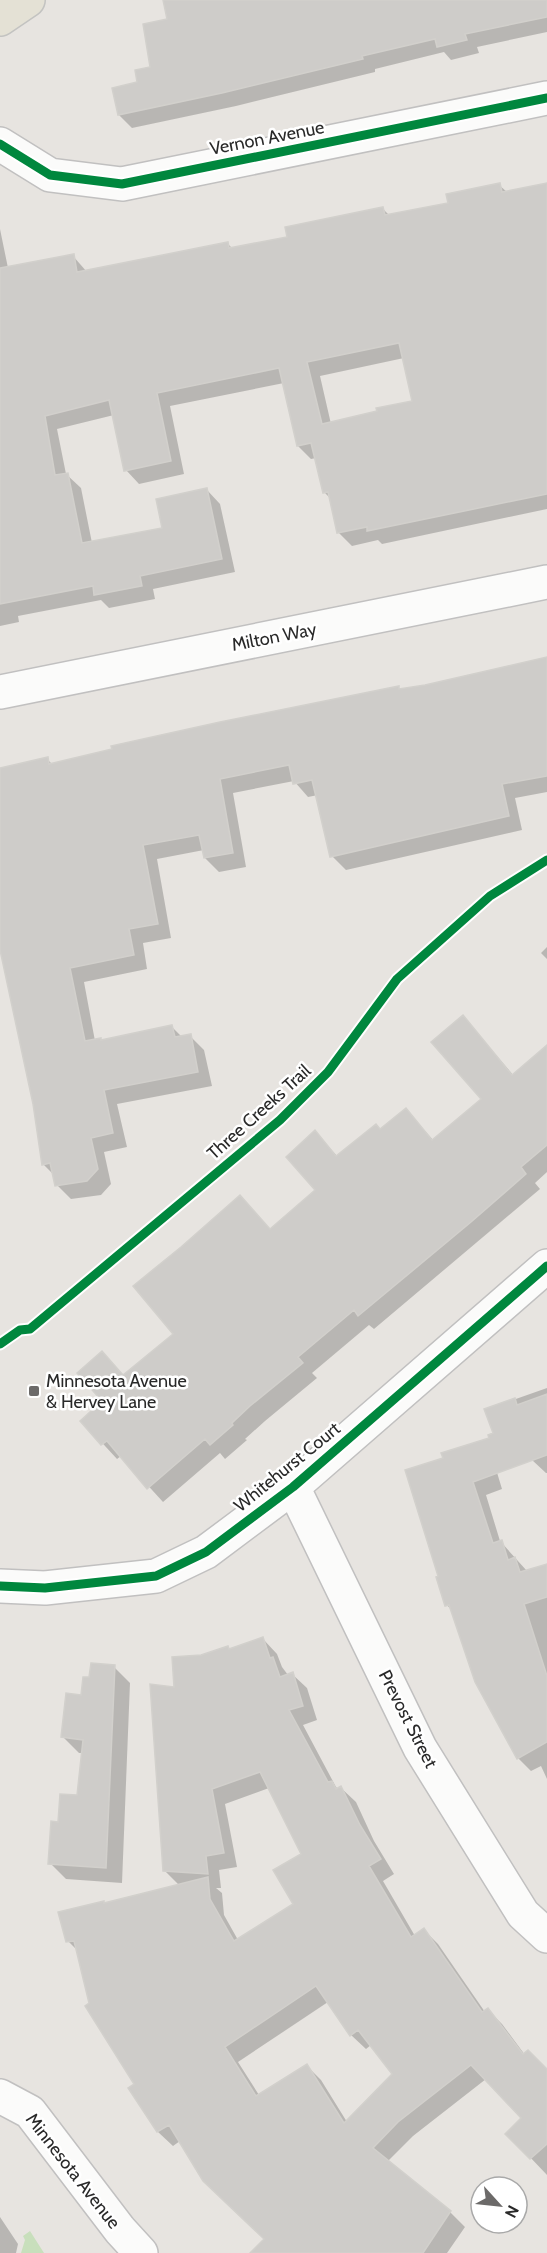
<svg xmlns="http://www.w3.org/2000/svg" width="547" height="2253" font-family="Cabin,sans-serif">
	<style>
		.green { fill: #c8dfbc }
		.shadow { fill: #0003; fill-rule: evenodd }
		.building { fill: #ceccc9; stroke: #d2d0cc; stroke-width: 1.5; fill-rule: evenodd }
		.lines { fill: none; stroke-linecap: round; stroke-linejoin: round }
		.minor-casing { stroke: #c1c0c0; stroke-width: 36 }
		.major-casing { stroke: #c3c3c1; stroke-width: 36 }
		.minor { stroke: #fbfbfa; stroke-width: 33 }
		.major { stroke: #e4e1d5; stroke-width: 33 }
		.cycleway-casing { stroke: #fff; stroke-width: 13 }
		.cycleway { stroke: #00873e; stroke-width: 9 }
		.poi-dot { fill: #6c6a69; stroke: #fff; stroke-width: 2 }
		.labels { text-anchor: middle; stroke-width: 5; stroke-linejoin: round; paint-order: stroke }
		.street-label { font-size: 18px; fill: #292929; stroke: #fff }
		.poi-label { font-size: 18px; fill: #292929; stroke: #fff; text-anchor: start }
	</style>
	<rect width="100%" height="100%" fill="#e7e4e0"/>
	<path class="green" d="M30,2231L44,2253H21L25,2240L23,2236Z"/>
	<path class="shadow" d="M165,0H547V32L477,47L479,53L451,60L444,52L375,69V72L236,106L132,128L119,115L139,83L152,68L169,20Z
		M547,184V509L382,544L378,540L352,546L338,532L331,499L325,493L316,458L311,459L298,446L284,383L170,406L184,474L139,484L126,470L114,415L57,429L66,474L81,488L92,543L164,529L207,490L220,504L235,572L153,589L155,599L109,608L101,600L18,616L19,622L0,626V229L8,268L73,256L87,272L228,244L233,249L289,238L382,208L390,216L450,204L499,185L507,192ZM404,358L414,402L331,424L320,376Z
		M547,658V792L515,798L522,830L346,870L332,856L318,795L308,797L294,781L233,793L246,867L219,872L205,858L204,850L157,859L171,938L143,943L147,969L84,982L95,1041H102L172,1027L182,1037L190,1036L204,1050L212,1086L117,1104L127,1147L104,1152L111,1184L101,1195L71,1199L57,1185L54,1175L43,1164L34,1103L0,944V770L47,759L53,765L398,687L401,690L425,686Z
		M547,947V959L541,953Z
		M463,1017L514,1076L547,1047V1172L535,1183L540,1189L374,1329L369,1325L312,1373L317,1378L265,1421L245,1439L247,1440L225,1459L220,1453L163,1502L121,1456L117,1459L82,1421L104,1401L124,1377L175,1335L270,1230L317,1190L315,1132L338,1157L381,1131L406,1110L434,1141L483,1099Z
		M547,1388V1473H546L532,1460L502,1404Z
		M492,1456L502,1489L486,1495L500,1541L527,1571L547,1565V1779L541,1766L531,1771L518,1758L453,1612L447,1605L440,1577L407,1471Z
		M263,1639L277,1654L282,1667L288,1675L292,1674L307,1688L317,1720L303,1725L336,1787L338,1789L341,1788L356,1802L374,1841L394,1874L383,1881L415,1936L424,1930L438,1944L485,2012L488,2010L502,2024L525,2055L547,2071V2175L508,2134L524,2118L486,2079L413,2136L387,2162L450,2212L465,2227L447,2253H280L180,2141L173,2146L158,2132L130,2088L136,2085L91,2004L79,1952L68,1941L180,1886L165,1871L176,1689L202,1656L230,1650ZM269,1788L303,1854L295,1905L238,1940L224,1915L222,1893L216,1888H221L219,1870L237,1867L225,1804ZM328,2002L351,2035L366,2049L371,2045L394,2074L347,2122L321,2080L307,2066L259,2095L238,2062Z
		M114,1667L130,1683L122,1883L66,1879L50,1863L60,1824L78,1797L83,1753H79L62,1736L90,1679Z
		M0,2217L18,2244L16,2253H0Z"/>
	<path class="building" d="M163,0H547V17L465,34L467,40L437,47L435,39L362,56L363,59L222,93L118,115L112,88L137,82L135,70L150,67L143,24L167,19Z
		M500,183L502,192L547,183V494L367,531V527L337,533L328,492L323,493L311,443L297,446L279,368L157,393L171,461L124,471L109,400L45,416L55,475L68,473L82,543L162,528L156,499L207,488L222,559L140,576L142,586L94,595L93,586L0,604V268L74,254L77,272L228,242L229,248L287,237L285,227L383,207L385,215L448,203L446,194ZM399,343L412,401L376,408L377,411L322,424L307,362Z
		M547,657V776L502,784L509,816L330,857L312,780L293,784L289,765L220,779L233,853L204,858L199,835L143,845L158,924L129,929L134,955L70,968L85,1041L101,1038V1040L172,1025L175,1037L191,1034L198,1072L104,1090L113,1133L91,1138L98,1169L87,1181L55,1186L50,1163L42,1165L33,1104L0,950V768L48,757L49,764L112,749L111,746L220,722L399,686V689L425,685Z
		M463,1015L512,1075L547,1045V1145L521,1167L526,1174L471,1222L358,1316L354,1310L298,1357L303,1363L250,1406L232,1423L233,1425L210,1445L205,1439L147,1489L107,1441L101,1445L80,1421L102,1401L77,1373L102,1351L123,1375L173,1334L133,1286L181,1247L240,1195L270,1229L315,1190L286,1157L315,1130L336,1156L376,1124L380,1129L406,1108L432,1140L481,1099L431,1042Z
		M547,1394V1455L473,1482L493,1543L502,1540L508,1560L515,1557L520,1572L547,1564V1597L524,1604L547,1676V1742L517,1759L475,1682L449,1605L445,1606L436,1577L438,1576L405,1470L443,1458L441,1453L489,1438L488,1435L493,1433L484,1409L515,1398L517,1405Z
		M263,1637L270,1658L273,1657L280,1677L293,1672L303,1706L289,1710L328,1782L332,1781L336,1789L341,1786L360,1825L381,1859L369,1866L411,1937L424,1928L482,2012L488,2008L523,2054L528,2050L547,2069V2144L530,2159L505,2134L521,2118L471,2065L398,2122L373,2148L451,2211L423,2253H250L264,2239L203,2181L169,2125L157,2132L128,2088L134,2084L85,2006L89,2003L74,1941L66,1942L58,1912L104,1901V1903L208,1877L210,1899L234,1941L293,1904L273,1870L301,1854L260,1772L212,1789L224,1853L206,1856L208,1874L163,1871L150,1684L174,1687L172,1657L201,1655L228,1646L229,1649ZM316,1986L350,2036L358,2030L392,2074L344,2123L307,2064L256,2096L225,2047Z
		M91,1663L115,1665L106,1868L48,1864L51,1821L58,1822L60,1794L77,1795L83,1740L61,1737L66,1693L81,1695L83,1677H89Z"/>
	<g class="lines">
		<g class="minor-casing">
			<path id="minor" d="M0,144L50,175L122,184L547,98
				M0,692L547,582
				M293,1487L420,1748L523,1914L547,1936
				M0,1586L45,1588L156,1576L206,1552L293,1487L547,1266
				M0,2096L30,2112L120,2230L141,2253"/>
		</g>
		<g class="major-casing">
			<path id="major" d="M0,19L28,0"/>
		</g>
		<use href="#minor" class="minor"/>
		<use href="#major" class="major"/>
		<g class="cycleway-casing">
			<path id="cycleway" d="M0,144L50,175L122,184L547,98
				M0,1344L20,1330L30,1329L280,1120L328,1072L397,979L490,896L547,860
				M0,1586L45,1588L156,1576L206,1552L293,1487L547,1266"/>
		</g>
		<use href="#cycleway" class="cycleway"/>
	</g>
	<rect class="poi-dot" x="28" y="1385" width="12" height="12" rx="3"/>
	<g class="labels">
		<g class="street-label">
			<text transform="translate(267 138) rotate(-11)" y="6">Vernon Avenue</text>
			<text transform="translate(274 637) rotate(-11)" y="6">Milton Way</text>
			<text transform="translate(259 1112) rotate(-42)" y="6">Three Creeks Trail</text>
			<text transform="translate(287 1467) rotate(-39)" y="6">Whitehurst Court</text>
			<text transform="translate(408 1719) rotate(63)" y="6">Prevost Street</text>
			<text transform="translate(73 2171) rotate(52)" y="6">Minnesota Avenue</text>
		</g>
		<g class="poi-label">
			<text x="46" y="1387">Minnesota Avenue<tspan x="46" dy="21">&amp; Hervey Lane</tspan></text>
		</g>
	</g>
	<g transform="translate(499 2205) rotate(117)"><circle r="28" fill="#ffffff" stroke="#a9a9a9" stroke-width="1.5"/>
	<path d="M0-4.5L10 22L0 15L-10 22Z" fill="#6c6a69"/>
	<text y="-9" font-size="16" font-weight="bold" text-anchor="middle" fill="#292929">N</text>
	</g>
</svg>
